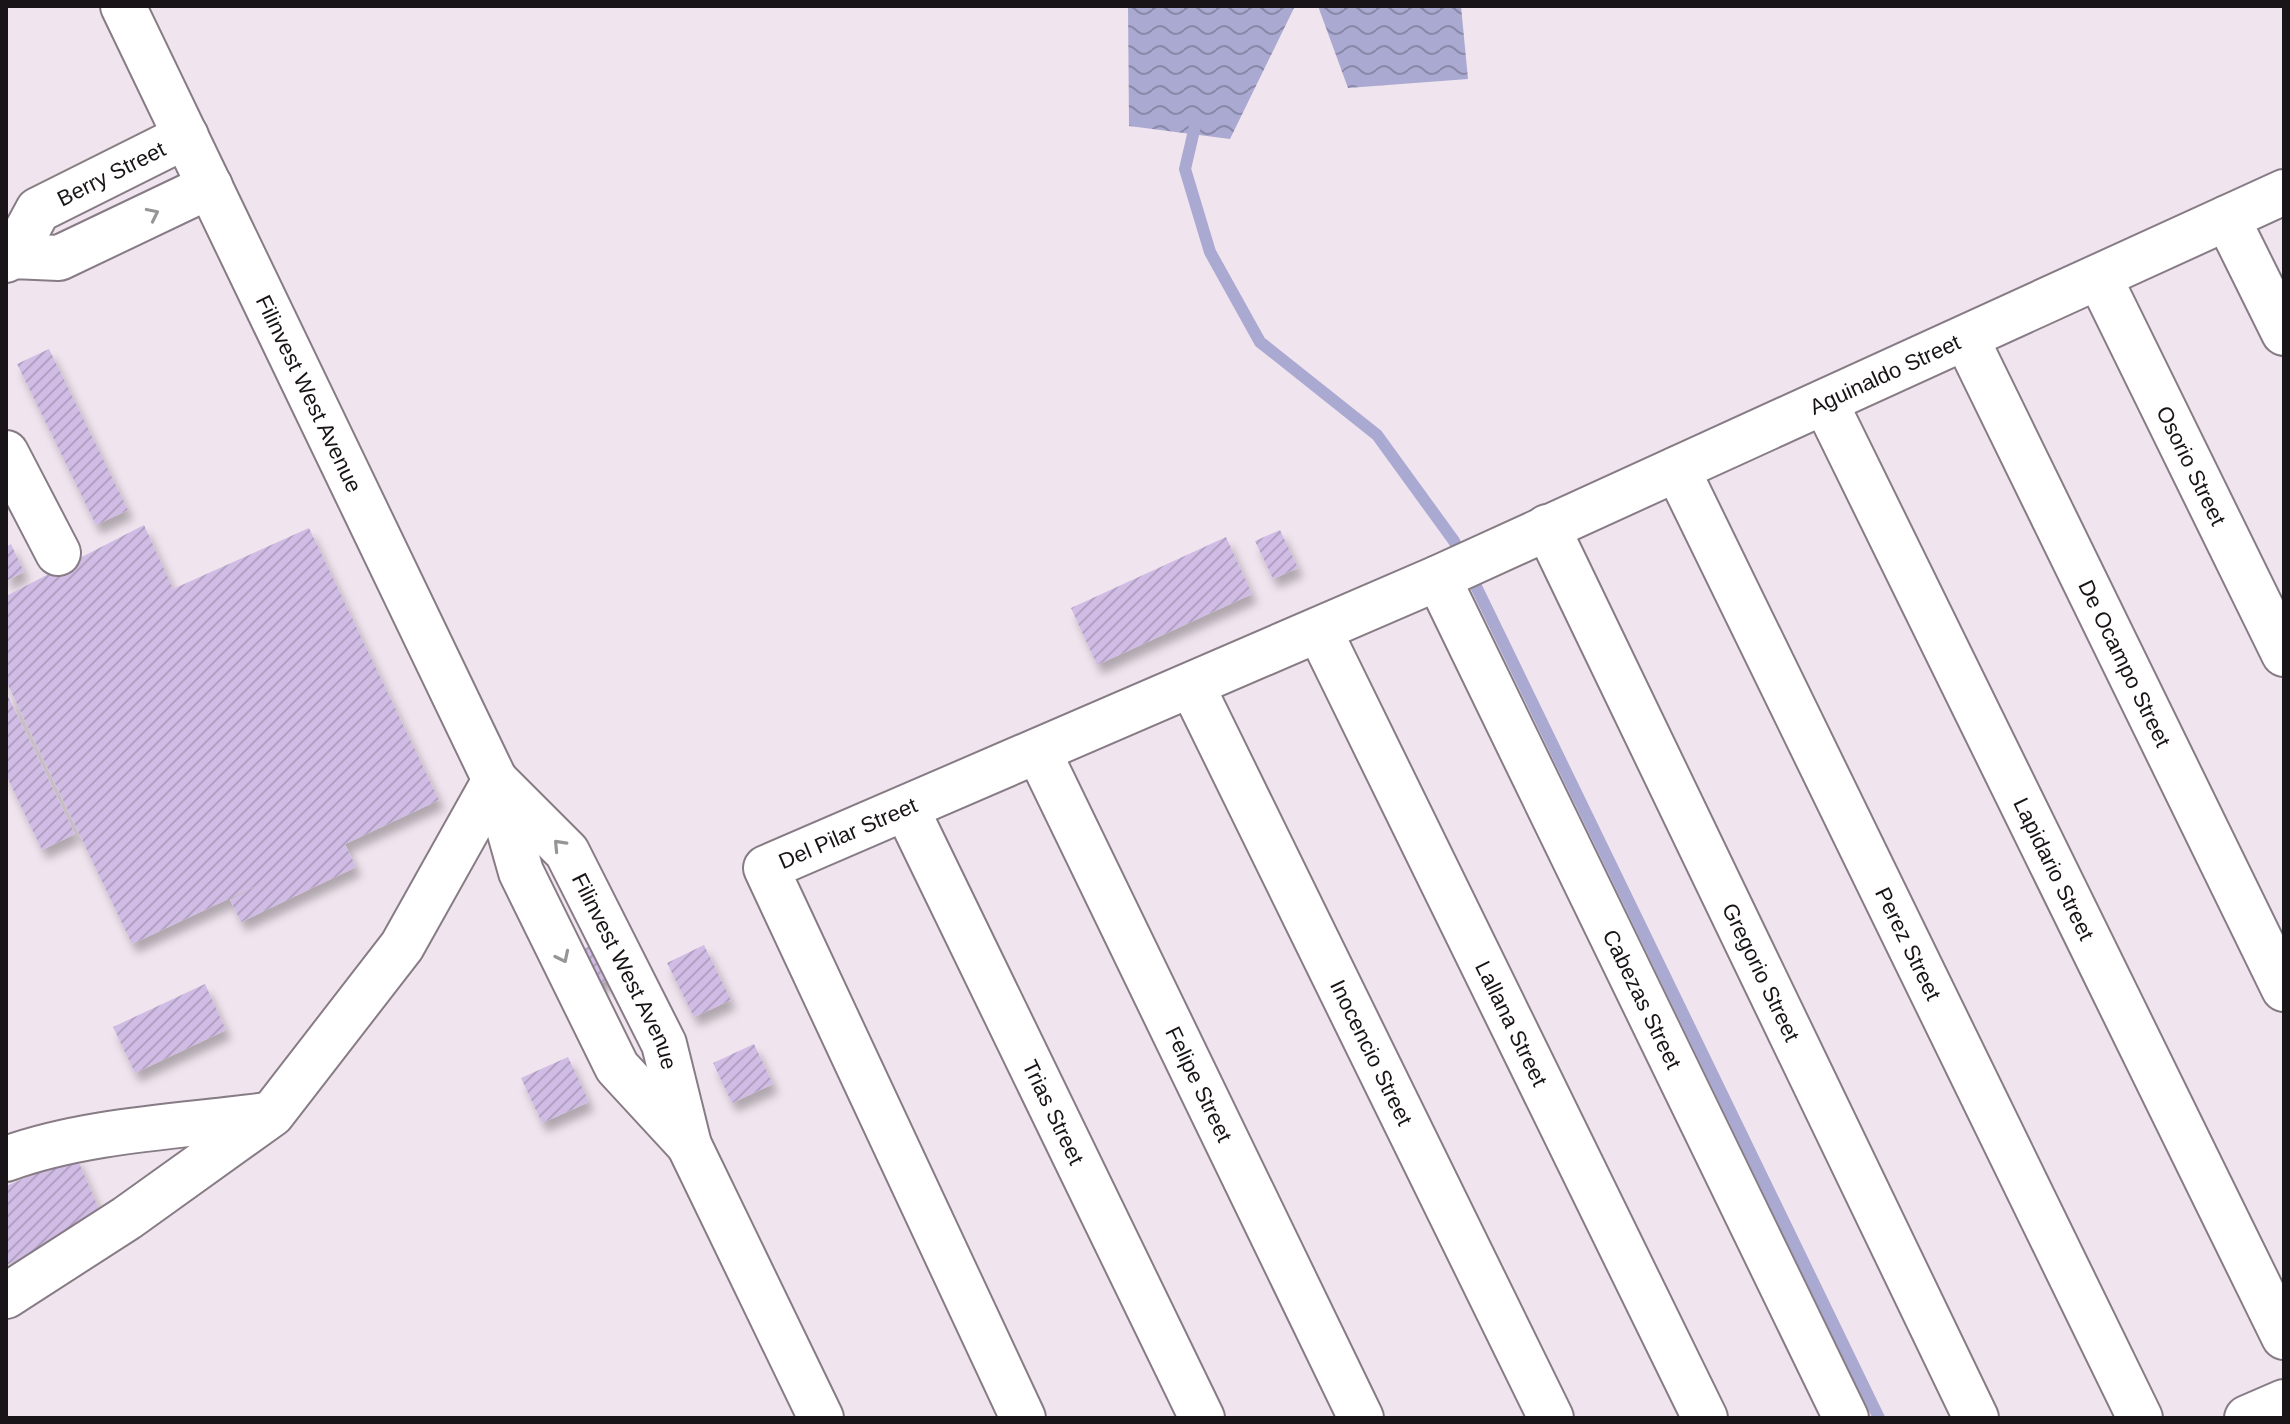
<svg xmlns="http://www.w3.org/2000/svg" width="2290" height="1424" font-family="Helvetica,sans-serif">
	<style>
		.water { fill: url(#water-waves) }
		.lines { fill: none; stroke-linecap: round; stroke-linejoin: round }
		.stream { stroke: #aaa9d1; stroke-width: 12 }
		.building { fill: url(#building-hatch); filter: url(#shadow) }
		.minor-casing { stroke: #877c85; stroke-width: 48 }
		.minor { stroke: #fff; stroke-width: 44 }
		.oneway { stroke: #979597 }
		.labels { text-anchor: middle; stroke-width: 6; stroke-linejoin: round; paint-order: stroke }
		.street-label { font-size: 22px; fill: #181417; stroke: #fff }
	</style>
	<defs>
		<pattern id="water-waves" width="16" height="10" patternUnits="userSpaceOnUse" patternTransform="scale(2)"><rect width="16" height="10" fill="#aaa9d1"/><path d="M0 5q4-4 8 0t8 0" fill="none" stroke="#8988a9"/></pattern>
		<pattern id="building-hatch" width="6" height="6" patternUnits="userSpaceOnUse" patternTransform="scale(2)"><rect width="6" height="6" fill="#d0bce4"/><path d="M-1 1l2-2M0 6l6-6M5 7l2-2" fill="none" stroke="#b2a1c3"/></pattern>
		<filter id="shadow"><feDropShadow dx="5" dy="9" stdDeviation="4" flood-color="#0004"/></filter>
	</defs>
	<rect width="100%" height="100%" fill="#f0e4ee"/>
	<path class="water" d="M1128,6H1295L1230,139L1129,126Z
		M1318,6H1461L1468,79L1348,88Z"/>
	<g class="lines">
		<path class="stream" d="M1196,122L1185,169L1210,252L1260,342L1377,435L1454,541L1879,1418"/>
	</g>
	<path class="building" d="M49,349L128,510L96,525L17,364Z
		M144,525L173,589L309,528L439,800L345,844L356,867L241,922L230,900L260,884L132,944L6,681V596Z
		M1280,530L1298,568L1273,579L1255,541Z
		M1226,537L1252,594L1097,665L1071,608Z
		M11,544L24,572L6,581V547Z
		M6,692L75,834L42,850L6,775Z
		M598,942L614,977L589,989L572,954Z
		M704,945L731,1000L694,1017L667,963Z
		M205,984L226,1030L135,1073L113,1027Z
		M754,1044L773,1084L732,1103L713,1063Z
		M568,1057L589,1102L542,1123L521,1078Z
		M76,1156L105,1223L6,1265V1186Z"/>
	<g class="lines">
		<g class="minor-casing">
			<g id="minor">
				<path id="s1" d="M123,6L495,780L521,872L617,1067L689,1145"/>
				<path d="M2227,218L2284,333"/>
				<path id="s2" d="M13,256L38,210L186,136"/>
				<path d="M6,260L13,256L59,258L210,186"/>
				<path id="s3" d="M2099,277L2284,654"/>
				<path id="s4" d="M1966,338L2284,989"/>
				<path id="s5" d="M1825,402L2284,1337"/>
				<path d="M6,453L58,553"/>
				<path id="s6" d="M1677,469L2140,1418"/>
				<path id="s7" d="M1547,527L1976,1418"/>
				<path id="s8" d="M1438,578L1846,1418"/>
				<path id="s9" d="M1319,630L1705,1418"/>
				<path id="s10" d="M1192,686L1551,1418"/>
				<path id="s11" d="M1038,751L1361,1418"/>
				<path id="s12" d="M497,782L567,852L664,1044L689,1145L821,1418"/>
				<path id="s13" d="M906,808L1202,1418"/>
				<path d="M6,1159C84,1130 184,1126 267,1115"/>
				<path d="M6,1296L127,1218L272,1114L402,946L495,780"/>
				<path id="s14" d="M1023,1418L766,868L1438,578L2284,192"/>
				<path d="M2247,1418L2284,1402"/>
			</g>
		</g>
		<use href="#minor" class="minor"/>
	</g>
	<defs><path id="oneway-chevron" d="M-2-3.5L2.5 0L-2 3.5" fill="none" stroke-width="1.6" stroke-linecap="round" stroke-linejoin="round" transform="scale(2)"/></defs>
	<g class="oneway">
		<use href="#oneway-chevron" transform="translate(153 214) rotate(-26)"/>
		<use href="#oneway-chevron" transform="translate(559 845) rotate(-133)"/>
		<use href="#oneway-chevron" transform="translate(563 957) rotate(64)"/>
	</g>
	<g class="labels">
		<g class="street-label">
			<text dy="8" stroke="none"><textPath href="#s2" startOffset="134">Berry Street</textPath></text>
			<text dy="8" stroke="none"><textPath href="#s14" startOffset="1830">Aguinaldo Street</textPath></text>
			<text dy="8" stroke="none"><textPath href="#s1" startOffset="430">Filinvest West Avenue</textPath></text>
			<text dy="8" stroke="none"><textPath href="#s3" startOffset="210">Osorio Street</textPath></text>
			<text dy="8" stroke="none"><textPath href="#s4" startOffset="362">De Ocampo Street</textPath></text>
			<text dy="8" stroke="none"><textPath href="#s14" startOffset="696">Del Pilar Street</textPath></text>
			<text dy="8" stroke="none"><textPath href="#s5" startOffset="520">Lapidario Street</textPath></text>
			<text dy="8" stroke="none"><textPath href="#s6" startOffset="528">Perez Street</textPath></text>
			<text dy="8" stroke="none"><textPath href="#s12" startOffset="232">Filinvest West Avenue</textPath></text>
			<text dy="8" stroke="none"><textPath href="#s7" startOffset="494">Gregorio Street</textPath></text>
			<text dy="8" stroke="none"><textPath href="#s8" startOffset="468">Cabezas Street</textPath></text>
			<text dy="8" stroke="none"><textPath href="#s9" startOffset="438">Lallana Street</textPath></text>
			<text dy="8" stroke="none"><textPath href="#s10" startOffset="408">Inocencio Street</textPath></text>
			<text dy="8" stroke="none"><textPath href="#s11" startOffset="370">Felipe Street</textPath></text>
			<text dy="8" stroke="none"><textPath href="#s13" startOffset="338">Trias Street</textPath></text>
		</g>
	</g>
	<rect width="2290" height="1424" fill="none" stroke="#181417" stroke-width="16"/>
</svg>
